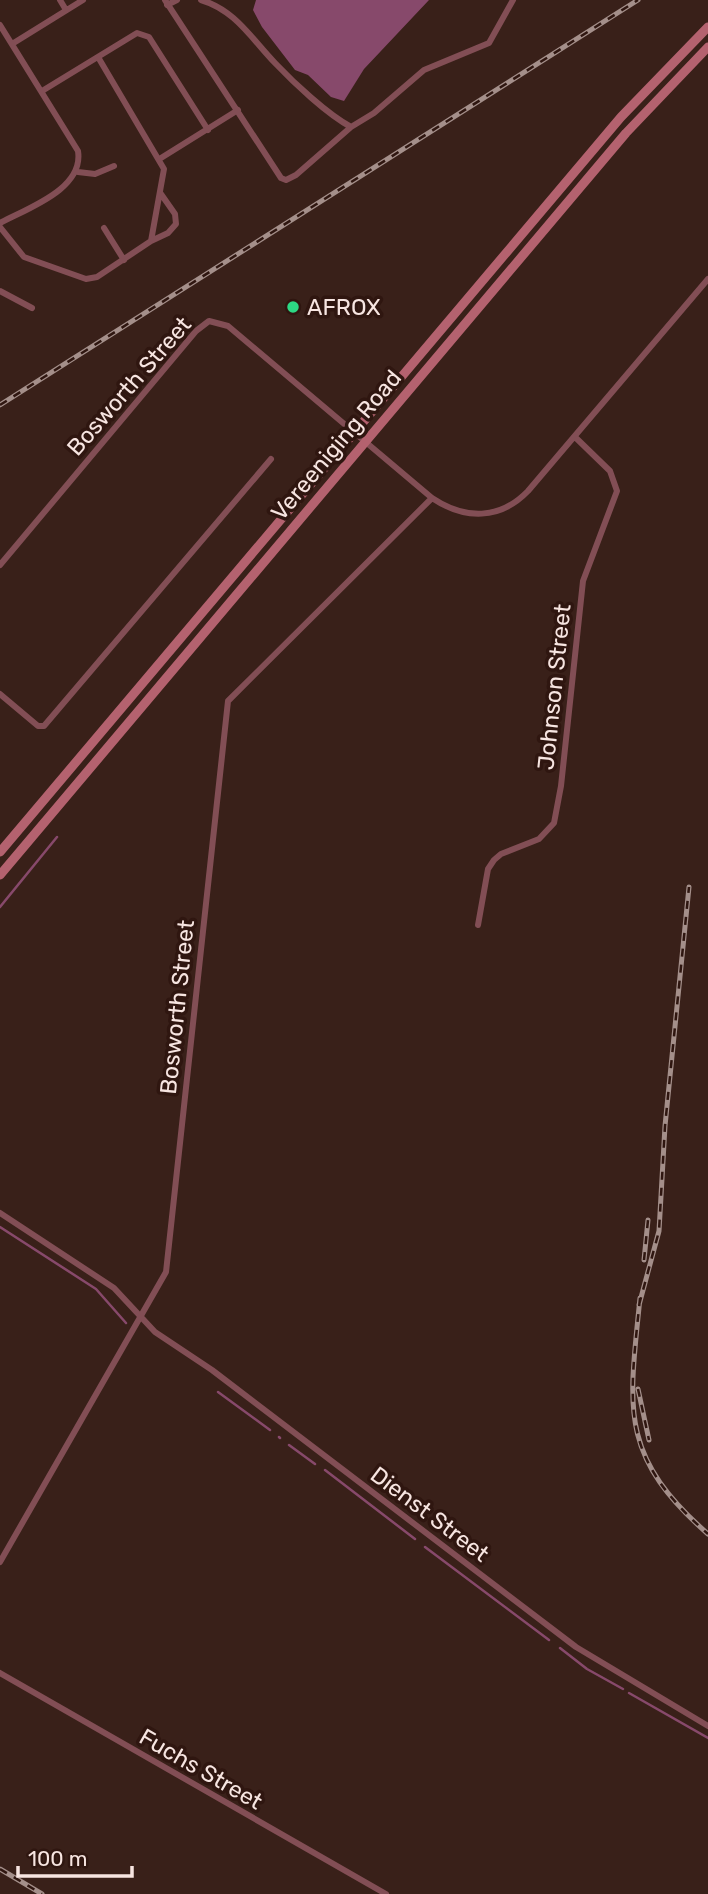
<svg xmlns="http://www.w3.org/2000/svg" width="708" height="1894" font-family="Rubik,sans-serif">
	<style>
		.water { fill: #87496b }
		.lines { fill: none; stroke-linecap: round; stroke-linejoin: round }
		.stream { stroke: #87496b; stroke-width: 2.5 }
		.minor { stroke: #824e55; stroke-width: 6 }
		.secondary { stroke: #b4626f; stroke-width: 9 }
		.rail-casing { stroke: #a48f8a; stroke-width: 5 }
		.rail { stroke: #2f1610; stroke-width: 2.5; stroke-dasharray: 8; stroke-linecap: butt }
		.poi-dot { fill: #2dd884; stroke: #2f1610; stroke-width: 2.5 }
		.labels { text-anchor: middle; stroke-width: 7; stroke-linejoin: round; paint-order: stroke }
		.poi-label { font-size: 23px; fill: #f7e5e1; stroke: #2f1610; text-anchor: start }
		.street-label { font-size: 23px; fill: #f7e5e1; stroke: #2f1610 }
	</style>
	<rect width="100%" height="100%" fill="#392019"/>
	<path class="water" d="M256,0H429L364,69L344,101L331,97L308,75L295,70L262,27L253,10Z"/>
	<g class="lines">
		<path class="stream" d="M0,907L57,837
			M0,1227L96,1289L126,1323
			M218,1392L270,1430
			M279,1437L280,1438
			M289,1445L315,1464
			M325,1470L415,1539
			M425,1547L549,1640
			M560,1648L587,1669L623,1689
			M629,1693L708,1738"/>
		<path class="minor" d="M60,0L66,10
			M165,0L281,178L286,180L296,175L351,127
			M201,0C235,10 251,38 275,63C294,83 327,114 351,127L374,113L424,70L489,43L513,0
			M167,5L177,0
			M0,25L78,151C84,189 28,208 0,223
			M12,44L83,0
			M42,91L137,33L149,37L208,130
			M161,158L238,110
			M78,172L95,174L114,166
			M0,227L24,257L86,279L97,277L151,241L164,169L98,57
			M104,228L124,260
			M151,241L168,233L176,224L175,214L161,194
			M0,291L32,308
			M0,565L196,331L209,321L228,326L432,498C465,520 500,520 528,491L708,279
			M0,694L38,726H44L271,459
			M478,925L488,869L494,860L501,854L539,839L554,823L561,786L583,581L617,491L610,471L575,437
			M0,1213L114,1288L155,1332L212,1370L576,1647L708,1726
			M0,1562L166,1272L228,701L432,498
			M0,1673L386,1894"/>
		<path class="secondary" d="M0,852L621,117L708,27
			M0,875L626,133L708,47"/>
		<g class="rail-casing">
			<path id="rail" d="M0,405L638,0
				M644,1260L648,1220
				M640,1298C629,1408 618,1455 708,1534
				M639,1305L659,1231L665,1126L689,887
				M638,1389L649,1440
				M0,1869L42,1894"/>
		</g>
		<use href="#rail" class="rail"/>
	</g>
	<circle class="poi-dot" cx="293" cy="307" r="7"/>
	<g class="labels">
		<g class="poi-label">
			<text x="307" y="315">AFROX</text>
		</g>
		<g class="street-label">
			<text transform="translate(129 386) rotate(-49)" y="8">Bosworth Street</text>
			<text transform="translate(336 445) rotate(-50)" y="8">Vereeniging Road</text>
			<text transform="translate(554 687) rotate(-84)" y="8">Johnson Street</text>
			<text transform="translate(177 1007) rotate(-84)" y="8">Bosworth Street</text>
			<text transform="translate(430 1514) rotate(37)" y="8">Dienst Street</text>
			<text transform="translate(201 1769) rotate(30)" y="8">Fuchs Street</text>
		</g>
	</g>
	<path d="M18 1866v10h114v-10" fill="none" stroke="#f7e5e1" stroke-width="3.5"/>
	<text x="28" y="1866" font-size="21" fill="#f7e5e1" stroke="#2f1610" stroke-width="5" paint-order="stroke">100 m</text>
</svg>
